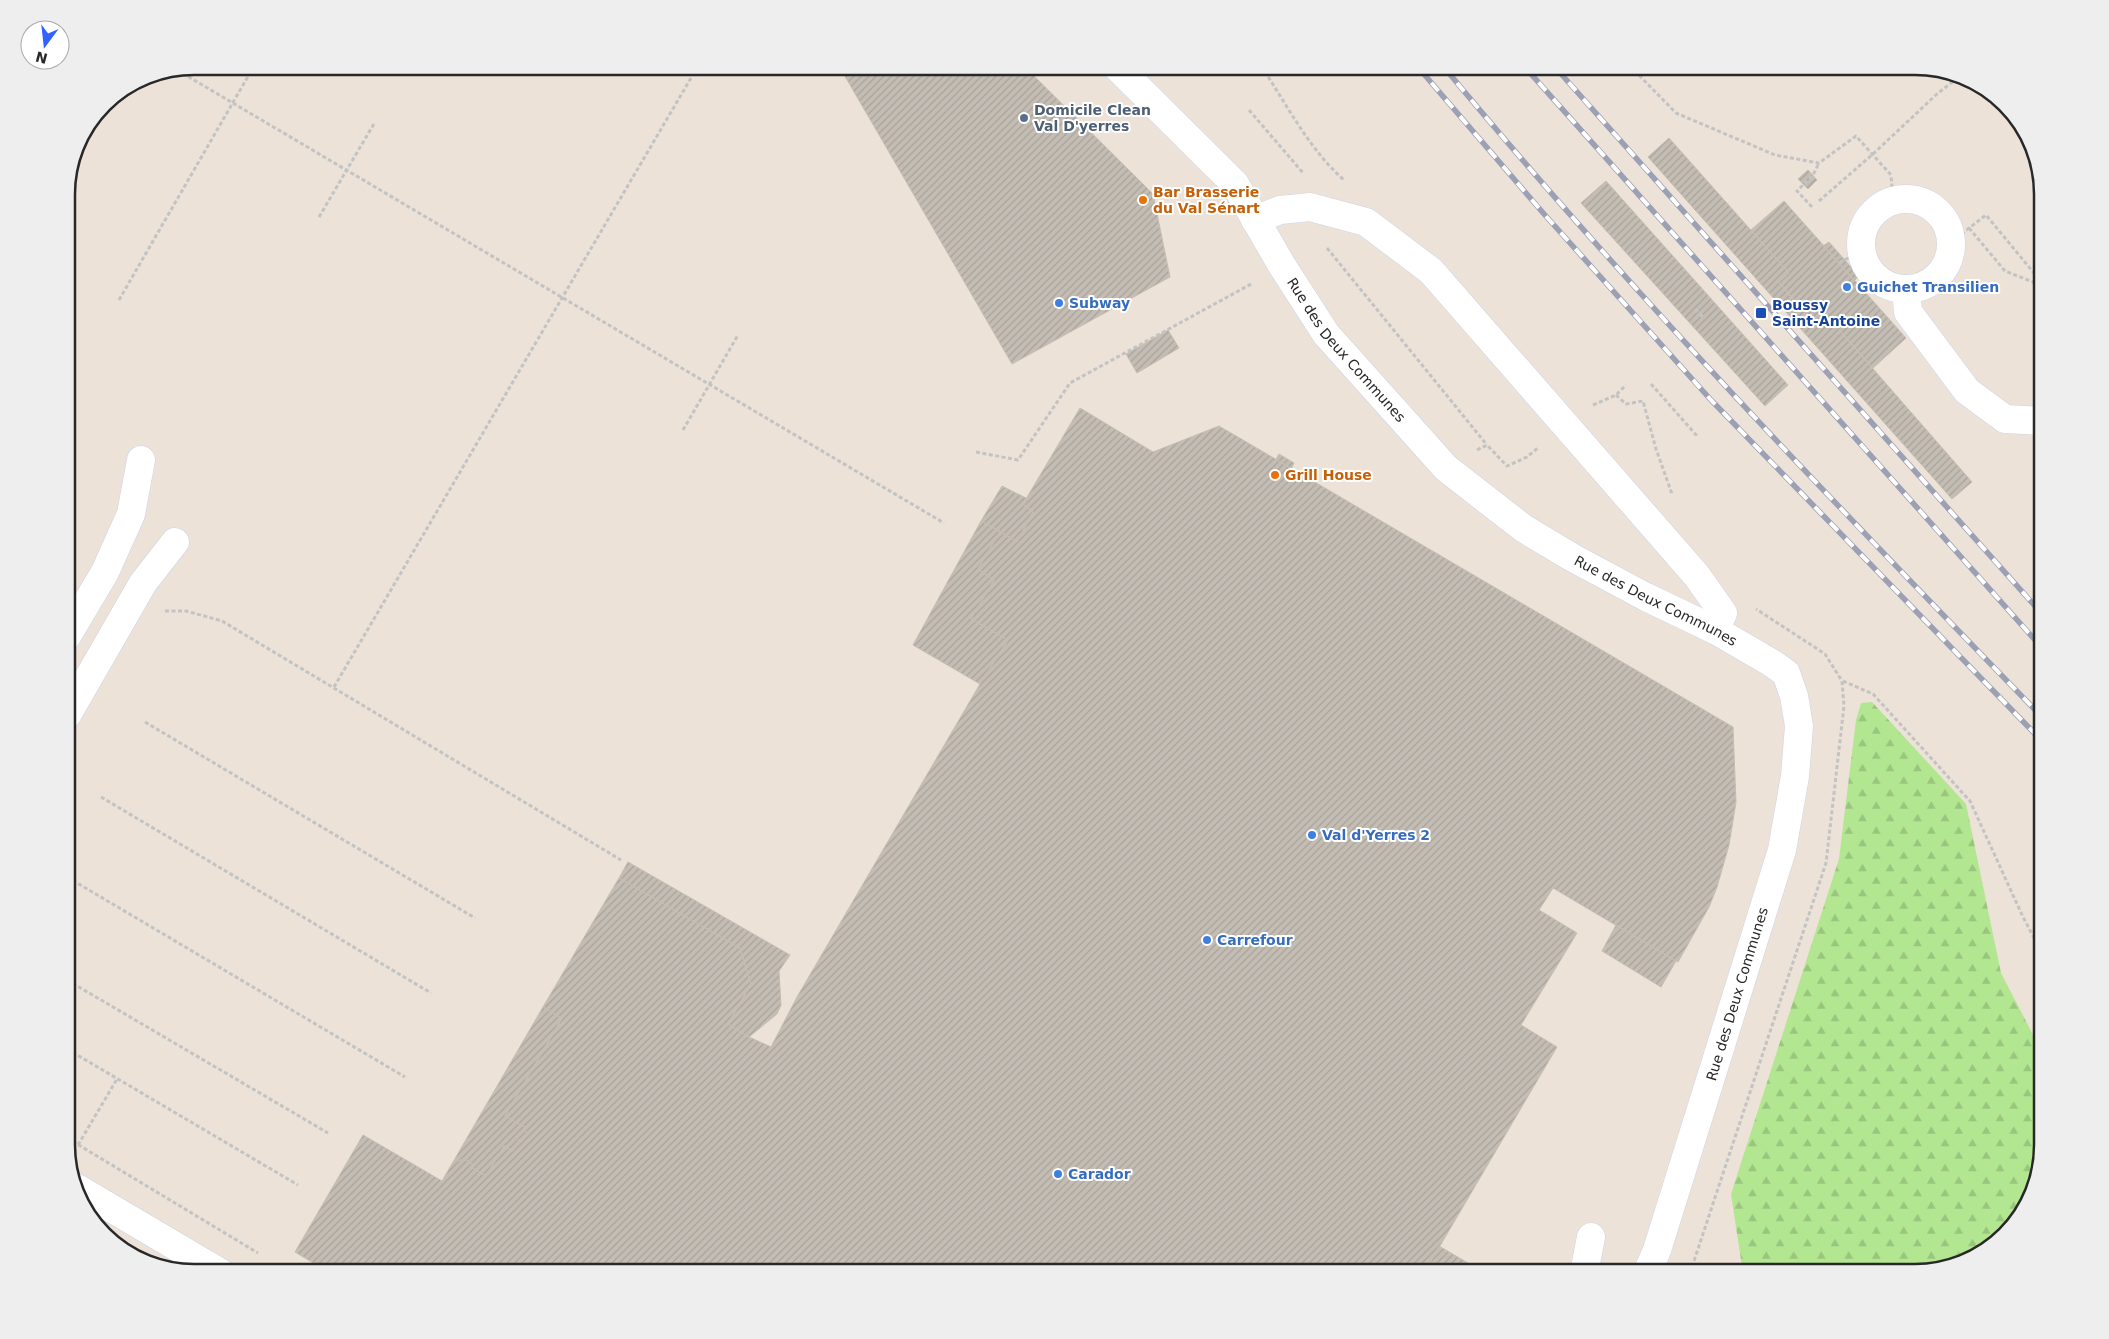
<svg xmlns="http://www.w3.org/2000/svg" width="2109" height="1339" font-family="'DejaVu Sans',sans-serif">
	<style>
		.forest { fill: url(#forest-firs) }
		.building { fill: url(#building-hatch); stroke: #c7beb2 }
		.lines { fill: none; stroke-linecap: round; stroke-linejoin: round }
		.minor-casing { stroke: #ced3e2; stroke-width: 29 }
		.path { stroke: #c3c3c3; stroke-width: 3; stroke-dasharray: 4 2.5; stroke-linecap: butt }
		.minor { stroke: #fff; stroke-width: 28 }
		.rail-casing { stroke: #9ba0b4; stroke-width: 5.5 }
		.rail { stroke: #fff; stroke-width: 4; stroke-dasharray: 11; stroke-linecap: butt }
		.service-dot { fill: #5c6f8a; stroke: #fff; stroke-width: 2 }
		.food-dot { fill: #e8710a; stroke: #fff; stroke-width: 2 }
		.shop-dot { fill: #3f7fe0; stroke: #fff; stroke-width: 2 }
		.transit-dot { fill: #1a4fb4; stroke: #fff; stroke-width: 2 }
		.labels { text-anchor: middle; stroke-width: 4; stroke-linejoin: round; paint-order: stroke }
		.service-label { font-size: 14px; font-weight: bold; fill: #4e5e75; stroke: #fff; text-anchor: start }
		.food-label { font-size: 14px; font-weight: bold; fill: #c56008; stroke: #fff; text-anchor: start }
		.shop-label { font-size: 14px; font-weight: bold; fill: #366cbe; stroke: #fff; text-anchor: start }
		.transit-label { font-size: 14px; font-weight: bold; fill: #164399; stroke: #fff; text-anchor: start }
		.street-label { font-size: 14px; fill: #282828; stroke: #fff }
		.rim { fill: none; stroke: #282828; stroke-width: 2.5 }
	</style>
	<defs>
		<pattern id="forest-firs" width="22" height="20" patternUnits="userSpaceOnUse" patternTransform="scale(1.25)"><rect width="22" height="20" fill="#b2e691"/><path d="M5 1l3.5 6h-7zM16 11l3.5 6h-7z" fill="#99c57d"/></pattern>
		<pattern id="building-hatch" width="6" height="6" patternUnits="userSpaceOnUse" patternTransform="scale(1.25)"><rect width="6" height="6" fill="#c3bdb4"/><path d="M-1 1l2-2M0 6l6-6M5 7l2-2" fill="none" stroke="#a8a29b"/></pattern>
	</defs>
	<rect width="100%" height="100%" fill="#ece2d8"/>
	<path class="forest" d="M1872,702L1966,804L2001,973L2043,1054V1145L2021,1216L1979,1256L1915,1273H1743L1731,1194L1839,859L1856,720L1861,703Z"/>
	<path class="building" d="M839,66H1024L1153,194L1170,277L1012,364Z
		M1669,138L1789,273L1779,282L1790,296L1801,308L1812,299L1972,482L1952,499L1648,157Z
		M1808,170L1817,180L1808,189L1798,179Z
		M1606,181L1788,385L1765,406L1581,203Z
		M1784,201L1906,338L1873,368L1812,299L1801,308L1779,282L1789,273L1751,230Z
		M1829,242L1859,276L1854,281L1823,246Z
		M1168,330L1179,348L1137,373L1126,354Z
		M1080,408L1153,452L1219,426L1733,727L1736,802L1729,845L1717,887L1709,907L1678,962L1553,888L1539,910L1577,933L1521,1025L1557,1047L1424,1273H330L295,1252L363,1135L442,1181L453,1162L465,1159L473,1165L472,1168L486,1176L504,1146L513,1151L519,1139L522,1142L527,1133L524,1131L526,1128L505,1116L562,1018L543,1007L619,878L740,948L751,984L728,1024L749,1037L771,1047L797,997L980,684L1008,640L971,619L994,580L978,569L1000,531L1017,542L1033,512L1023,504Z
		M1279,454L1294,463L1291,469L1276,459Z
		M1002,486L1026,498L1023,504L1033,512L1017,542L981,521Z
		M981,521L1000,531L978,569L994,580L971,619L1008,640L980,684L913,645Z
		M628,862L790,955L779,971L781,1005L777,1014L749,1037L728,1024L751,984L740,948L619,878Z
		M1616,925L1676,961L1661,987L1602,951Z
		M543,1007L562,1018L505,1116L526,1128L524,1131L527,1133L522,1142L519,1139L513,1151L504,1146L486,1176L472,1168L473,1165L465,1159L453,1162Z
		M1439,1246L1485,1273H1424Z"/>
	<g class="lines">
		<g class="minor-casing">
			<g id="minor">
				<path id="s1" d="M1116,66L1235,184L1281,264L1326,334L1446,468L1523,528L1573,558L1646,597L1715,630L1770,662L1786,673L1794,696L1799,726L1795,776L1782,850L1657,1250L1647,1273"/>
				<circle cx="1906" cy="244" r="45"/>
				<path d="M1255,220L1280,210L1310,207L1366,222L1431,271L1697,576L1723,613L1715,630"/>
				<path d="M1906,289L1908,312L1967,391L2005,419L2043,421"/>
				<path d="M67,636L105,572L131,514L141,460"/>
				<path d="M67,715L143,583L175,542"/>
				<path d="M77,1188L221,1273"/>
				<path d="M1584,1273L1591,1237"/>
			</g>
		</g>
		<path class="path" d="M1261,66C1288,106 1308,148 1344,180
			M1630,66L1676,113L1775,155L1819,163L1856,136L1891,175L1893,200
			M177,70L944,523
			M1249,110L1304,174
			M1819,201L1873,154L1937,94L1956,79
			M1812,207L1797,191L1813,175L1819,163
			M319,217L375,122
			M1969,228L2005,271L2043,286
			M1951,242L1986,215L2043,284
			M1327,248L1487,445
			M1839,263L1861,251
			M119,300L254,66
			M1695,309L1704,318
			M1651,384L1698,437
			M1616,395L1626,404L1643,401L1656,449L1672,494
			M1593,405L1616,395L1626,385
			M683,430L738,335
			M1477,450L1487,445L1507,466L1527,457L1539,447
			M976,452L1018,460L1070,383L1253,283
			M165,611H186L222,621L621,860
			M1843,681L1873,694L1970,801L2023,917L2043,955
			M334,687L698,66
			M145,722L475,918
			M67,763L75,748
			M101,797L431,993
			M67,877L405,1077
			M67,980L328,1133
			M67,1049L298,1185
			M67,1138L258,1253
			M78,1145L117,1079
			M1690,1273L1826,863L1844,706L1842,681L1825,654L1756,609"/>
		<use href="#minor" class="minor"/>
		<g class="rail-casing">
			<path id="rail" d="M1417,66L1544,214L1711,400L2043,742
				M1443,66C1631,293 1837,506 2043,718
				M1524,66L2043,649
				M1554,66L2043,615"/>
		</g>
		<use href="#rail" class="rail"/>
	</g>
	<circle class="service-dot" cx="1024" cy="118" r="5"/>
	<g class="food-dot">
		<circle cx="1143" cy="200" r="5"/>
		<circle cx="1275" cy="475" r="5"/>
	</g>
	<g class="shop-dot">
		<circle cx="1847" cy="287" r="5"/>
		<circle cx="1059" cy="303" r="5"/>
		<circle cx="1312" cy="835" r="5"/>
		<circle cx="1207" cy="940" r="5"/>
		<circle cx="1058" cy="1174" r="5"/>
	</g>
	<rect class="transit-dot" x="1755" y="307" width="12" height="12" rx="2.5"/>
	<g class="labels">
		<g class="service-label">
			<text x="1034" y="115">Domicile Clean<tspan x="1034" dy="16">Val D'yerres</tspan></text>
		</g>
		<g class="food-label">
			<text x="1153" y="197">Bar Brasserie<tspan x="1153" dy="16">du Val Sénart</tspan></text>
			<text x="1285" y="480">Grill House</text>
		</g>
		<g class="shop-label">
			<text x="1857" y="292">Guichet Transilien</text>
			<text x="1069" y="308">Subway</text>
			<text x="1322" y="840">Val d'Yerres 2</text>
			<text x="1217" y="945">Carrefour</text>
			<text x="1068" y="1179">Carador</text>
		</g>
		<g class="transit-label">
			<text x="1772" y="310">Boussy<tspan x="1772" dy="16">Saint-Antoine</tspan></text>
		</g>
		<g class="street-label">
			<text dy="5" stroke="none"><textPath href="#s1" startOffset="368">Rue des Deux Communes</textPath></text>
			<text dy="5" stroke="none"><textPath href="#s1" startOffset="772">Rue des Deux Communes</textPath></text>
			<text transform="translate(1737 994) rotate(-73)" y="5">Rue des Deux Communes</text>
		</g>
	</g>
	<path d="M0 0H2109V1339H0ZM194 75H1915A119 119 0 0 1 2034 194V1145A119 119 0 0 1 1915 1264H194A119 119 0 0 1 75 1145V194A119 119 0 0 1 194 75Z" fill="#eee" fill-rule="evenodd"/>
	<path class="rim" d="M194 75H1915A119 119 0 0 1 2034 194V1145A119 119 0 0 1 1915 1264H194A119 119 0 0 1 75 1145V194A119 119 0 0 1 194 75Z"/>
	<g transform="translate(45 45) rotate(195)"><circle r="24" fill="#ffffff" stroke="#a9a9a9"/>
	<path d="M0-4L9 19L0 12L-9 19Z" fill="#3263ff"/>
	<text y="-8" font-size="14" font-weight="bold" text-anchor="middle" fill="#282828">N</text>
	</g>
</svg>
